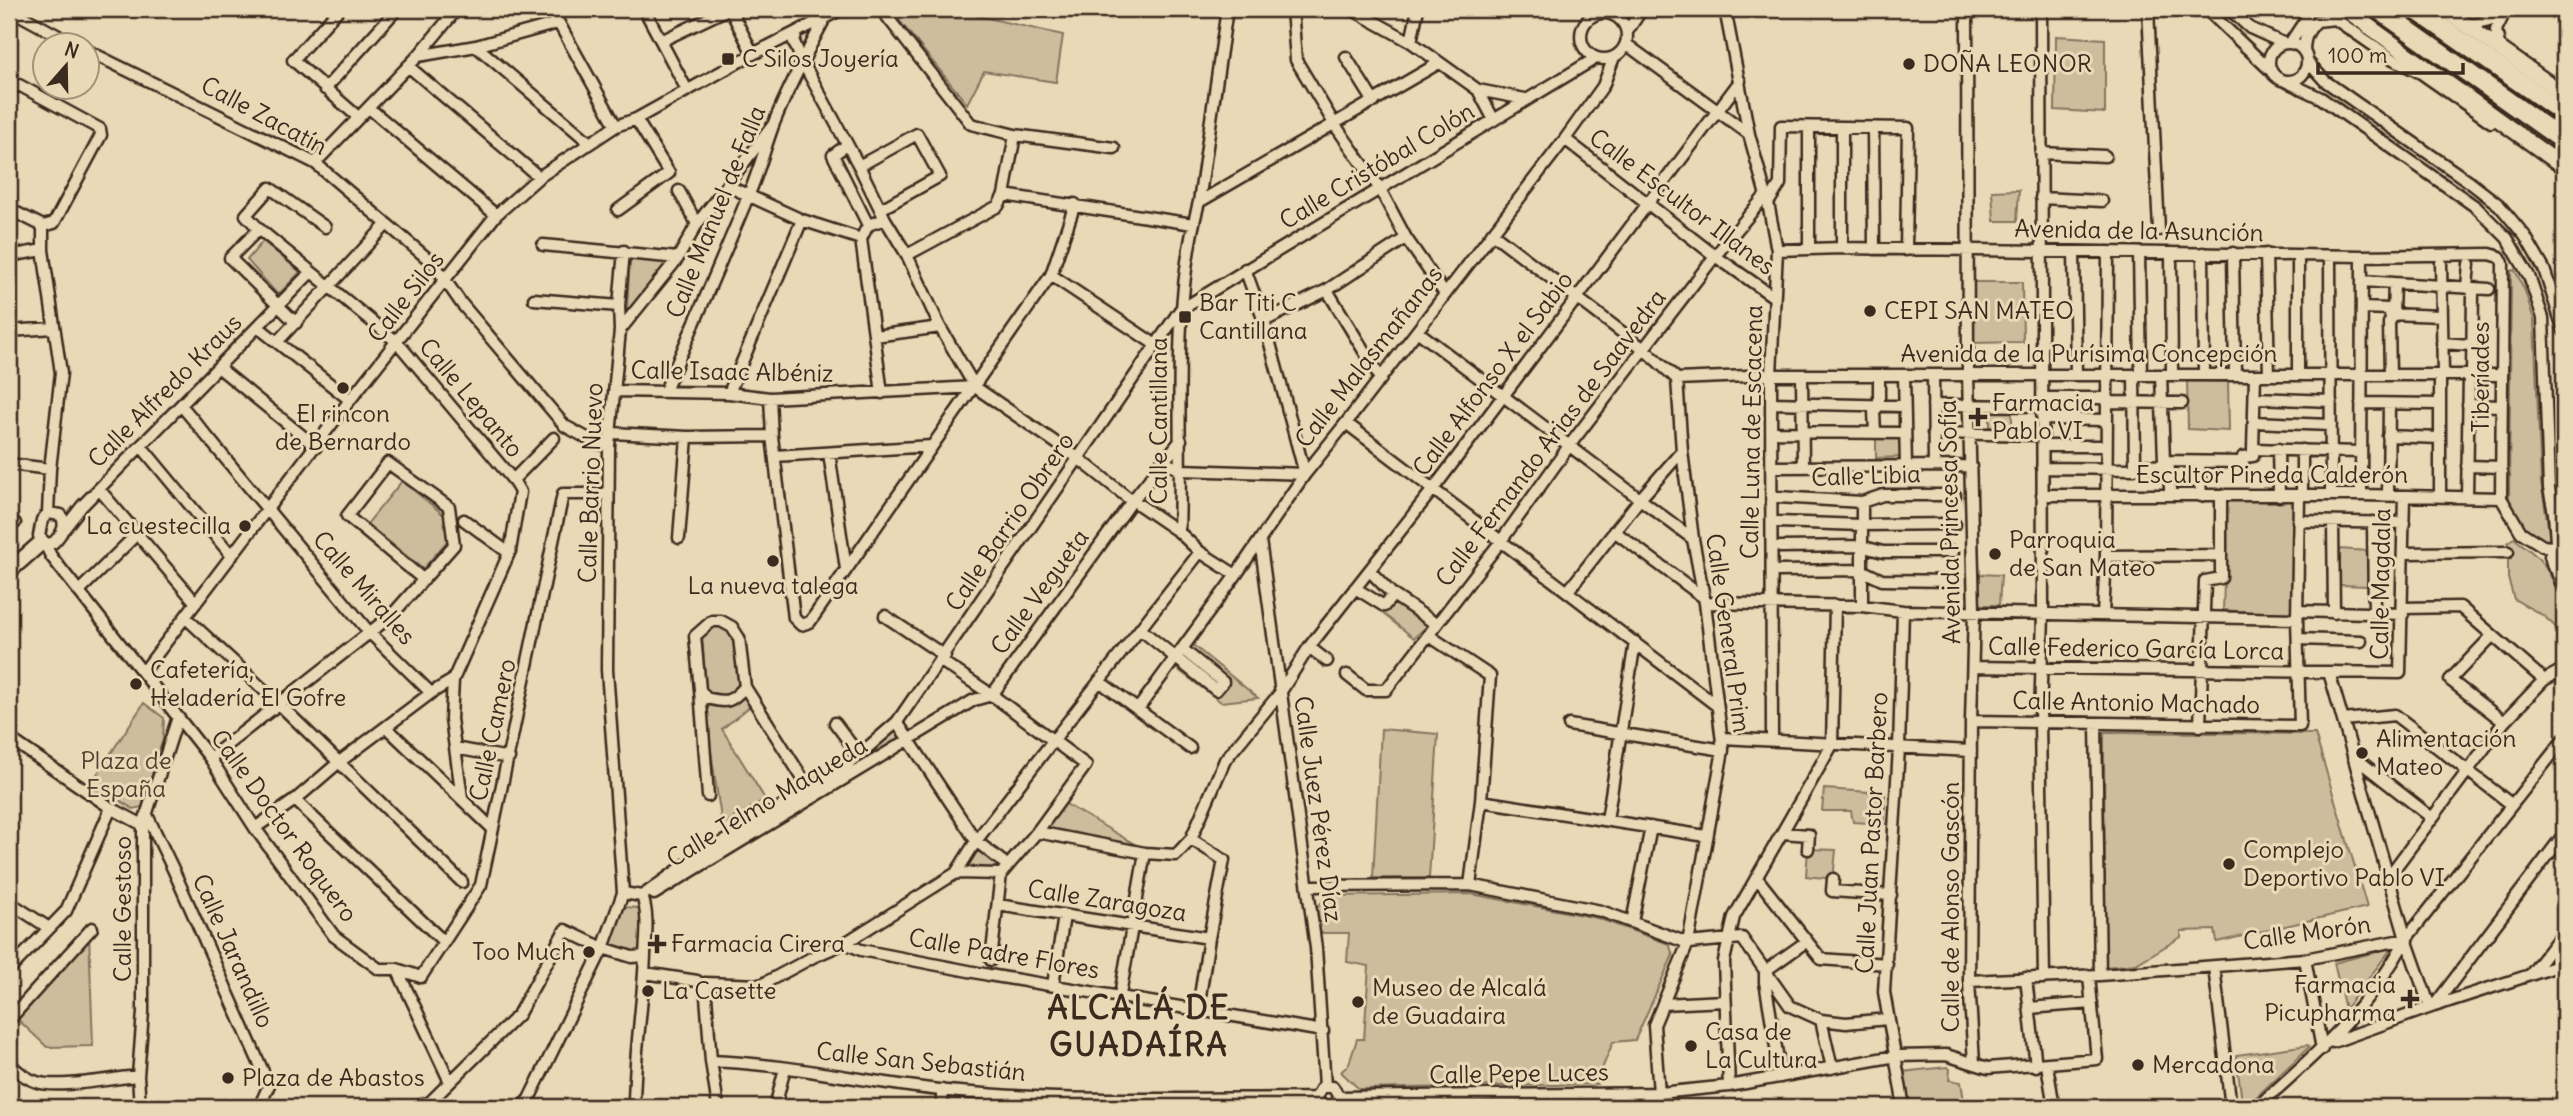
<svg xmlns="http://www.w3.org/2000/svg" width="2573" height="1116" font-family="Delius,sans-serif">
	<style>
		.green { fill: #cebd9d; stroke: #84745e; stroke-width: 2 }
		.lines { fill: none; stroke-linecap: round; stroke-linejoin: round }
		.street-casing { stroke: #3b2a1e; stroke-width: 15 }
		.secondary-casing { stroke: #3b2a1e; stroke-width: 19 }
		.highway-casing { stroke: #3b2a1e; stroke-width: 23 }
		.street { stroke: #ead9b6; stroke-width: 10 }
		.secondary { stroke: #ead9b6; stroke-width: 14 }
		.highway { stroke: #ead9b6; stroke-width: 18 }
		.poi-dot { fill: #3b2a1e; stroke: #ead9b6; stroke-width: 2.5 }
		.labels { text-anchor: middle; stroke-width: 6; stroke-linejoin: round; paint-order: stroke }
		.poi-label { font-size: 24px; fill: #3b2a1e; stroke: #ead9b6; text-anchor: start }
		.street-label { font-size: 24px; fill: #3b2a1e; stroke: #ead9b6 }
		.park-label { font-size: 24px; fill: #514031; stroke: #ead9b6 }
		.district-label { font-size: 32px; font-weight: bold; letter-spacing: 2px; fill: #3b2a1e; stroke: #ead9b6 }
	</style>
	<rect width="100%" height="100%" fill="#ead9b6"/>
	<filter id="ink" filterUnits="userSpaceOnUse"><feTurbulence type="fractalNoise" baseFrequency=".0143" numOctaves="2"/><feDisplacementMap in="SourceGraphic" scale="14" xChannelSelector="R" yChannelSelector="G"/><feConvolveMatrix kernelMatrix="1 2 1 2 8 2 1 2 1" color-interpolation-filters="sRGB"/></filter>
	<g filter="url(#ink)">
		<path class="green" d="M890,9H947L1063,35L1056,82L984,71L967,104Z
			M2056,36L2105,39V113L2055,110Z
			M2019,190L2017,221H1994L1992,191Z
			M263,241L300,272L278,295L247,260Z
			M630,258L668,262L634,310L627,309Z
			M2515,270L2525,291L2534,320L2541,483L2550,538L2544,543L2520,523L2509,501L2511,271Z
			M1974,282H2022L2023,342L1973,343Z
			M2187,381L2228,382L2229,431L2188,429Z
			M2012,407V431H1990V409Z
			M1902,435V457L1876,458V436Z
			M402,481L444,515L448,540L423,569L367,524Z
			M2294,500L2291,615L2223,610L2227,501Z
			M2514,538C2521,544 2529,549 2536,556C2556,575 2564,608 2564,635L2544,616L2514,599L2508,578V542Z
			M2339,549L2368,551V586L2340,585Z
			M1976,574L2001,575L1999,605H1978Z
			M1393,600L1429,624L1414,638L1382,613Z
			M717,624L734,631L749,707L722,729L765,799L722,825L709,738L702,634Z
			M1193,645L1258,698L1221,702L1177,669Z
			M144,703L164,718L163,739L142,807L133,809L92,782Z
			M896,727L905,739L853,771L848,767Z
			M1381,729L1438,734L1429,878H1373Z
			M2104,732L2315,734L2367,907L2217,942L2215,930L2181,931V937L2136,964L2105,967Z
			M1824,789L1885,793V824L1853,822L1851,811H1822Z
			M1064,803L1138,846L1045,828Z
			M978,848L1002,866L997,869L967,865Z
			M1808,849L1836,850L1833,879L1806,876Z
			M1471,894L1597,918L1669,944L1673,955L1635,1040L1613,1042L1602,1069L1592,1074L1597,1084L1359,1089L1341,1072L1349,1064L1357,1039H1364L1369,966L1347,962L1349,933H1318L1316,909L1327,896Z
			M623,907L640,908L644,914L643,948L635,955L613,946L610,941L619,910Z
			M89,934L93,1046L47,1047L15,1017Z
			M2387,949L2390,950L2388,953L2345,1009L2334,963Z
			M2308,1045L2309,1047L2252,1101L2242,1102L2236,1055Z
			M1947,1067L1950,1069L1949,1080L1961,1082L1965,1107H1908L1902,1072Z"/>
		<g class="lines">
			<g class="street-casing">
				<path id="street" d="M9,9L77,46
					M339,9L293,60L358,117
					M551,9L616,126
					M644,9L687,90
					M730,9L753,54
					M881,9L971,124L1015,135L1114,148
					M1292,9L1296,60L1335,125L1380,189L1406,238L1445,294
					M1351,9L1411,42L1478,90L1525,99
					M1725,9L1749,134L1768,203L1777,250L1771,375L1772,740
					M1967,9L1968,375L1974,611L1971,721L1969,981L1974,1063
					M2041,9L2043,613L2040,721L2044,978
					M2148,9L2159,230
					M2206,9L2269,69
					M2229,9L2250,28L2283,43
					M1581 36a23 23 0 1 1 46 0a23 23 0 1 1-46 0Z
					M1618,16L1633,9
					M2464,23L2475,24L2503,16L2507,9
					M1627,32L1642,9
					M796,34L794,42L802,61L859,166L885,219L907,255L940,327L975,387L1078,458L1132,501
					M661,41L728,9
					M1411,42L1418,9
					M2269 62a19 19 0 1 1 38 0a19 19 0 1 1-38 0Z
					M2290,43L2306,19L2307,9
					M1626,44L1749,134
					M476,46L590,143
					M2500,49L2496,30L2503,16
					M88,51L315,163L434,264L461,303L565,426L596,443L609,446
					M2304,52C2304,38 2307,31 2317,21L2335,19L2393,59L2421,73L2491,122
					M418,56L476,46L558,23
					M1346,57L1374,102
					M2307,61L2325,81L2468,181L2499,205L2525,236L2544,269L2564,331
					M408,66L539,177
					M2285,81L2321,98L2476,207L2507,238L2529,276L2543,318L2549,488L2554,513L2556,542
					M9,88L19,85L100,129L101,135L54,223L43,226L9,209
					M325,89L397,9
					M1478,90L1494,120
					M369,108L496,215
					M1873,128L1874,249
					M1565,139L1715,256L1774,297
					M847,145L833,155L868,225L885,219
					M2041,153L2105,156
					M315,163L418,56L457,9
					M859,166L917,134L940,176L881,209
					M728,186L802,220L861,239
					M679,191L697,224
					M1004,195L1193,224
					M2041,198L2102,201
					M1199,202L1439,63
					M1768,203L1780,184L1781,126L1908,128L1906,250
					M618,210L669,173L636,119
					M868,225L861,239L882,393
					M43,226V250L61,373L50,469L48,513
					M259,229L246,215L270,188L325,227
					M1492,233L1644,349L1677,379
					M543,245L678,258
					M1842,248V127
					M1809,249V127
					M1777,250L1842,248L2362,256L2490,254L2500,257L2503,263L2501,498L2521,532L2543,546L2552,547
					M2074,252L2076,375
					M2139,253L2141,375
					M2171,253L2172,375
					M2203,253L2204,375
					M2233,253L2235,375
					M2266,254L2269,375
					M907,255L998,206L1004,195L1015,135
					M9,256L43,250
					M2330,256L2331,495
					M2441,263L2443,375
					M2469,264L2467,287L2473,291L2472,375
					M1245,269L1264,321L1305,474
					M1051,275L1156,345
					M2362,281L2489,289
					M1327,290L1381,379
					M534,299L619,306
					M2362,308L2389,309L2390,314L2442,316
					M1264,321L1327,290L1406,238
					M296,323L230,258L259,229L397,342L513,480L520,492L510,551L453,680L451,719L462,798
					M258,327L350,400
					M620,330L619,306L624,251
					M9,331L54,328
					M1417,331L1693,539
					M875,336L940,327
					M277,342L386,225
					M2442,343L2470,345
					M218,367L316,447
					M1802,375L1803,467
					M1904,375L1906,466
					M1933,375L1934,466
					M2161,375L2164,461L2169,469L2170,489
					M2298,375V256
					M2390,375L2389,323L2393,315L2394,283
					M2440,375V497
					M1677,379L1771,375H2501
					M615,391L729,393L770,398L975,387
					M665,391C693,326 722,260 749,194C759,171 765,147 774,123C789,86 807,52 825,18
					M729,393L802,220
					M770,398L772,436L794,618L801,625L810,622L1051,275L1075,204
					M2043,398H2106
					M2255,398L2331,401
					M2106,402L2182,403
					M1771,403L1904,406
					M2361,403L2440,404
					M181,405L369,632L431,693
					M1933,405L2043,406
					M2468,405L2501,406
					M2043,419L2106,420
					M2254,422L2331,425
					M1346,423L1716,705
					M1772,432L1904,433
					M612,433L687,437L772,436
					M1875,433L1874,411L1879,406V375
					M1933,433L2043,435
					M2388,436L2440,438
					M141,446L232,556
					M2043,446H2106
					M2253,449L2255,375
					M2278,449L2279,496
					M2302,450V496
					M829,453L846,569
					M775,456L931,446
					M1162,461L1181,470L1305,474
					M2199,462L2201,496
					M9,464L50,469
					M2135,465L2164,466V461L2243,462V457L2253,456V449L2359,452
					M2467,466L2501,467
					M1772,467L1971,466
					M2042,468L2135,469L2134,375
					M513,480L554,438
					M99,489L196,603
					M2042,495H2361L2501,498
					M2361,495L2362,256
					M2388,496L2389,404
					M1778,497L1862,502L1883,495H1955
					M2467,497L2469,375
					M1862,502V606
					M1138,504L1179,532L1200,552L1236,575
					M48,513L61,515C67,526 62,534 53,543L45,544L39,536L42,520Z
					M464,520L509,553
					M2298,521L2404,523
					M1778,522L1861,525L1955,524
					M2333,522L2334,613
					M2373,522L2374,613
					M9,524L15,523
					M64,529L82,506L311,272
					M1614,531L1703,597
					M1179,532C1183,422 1170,310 1199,202L1227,9
					M679,538L687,437
					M2564,538L2556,542L2550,556L2553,567L2564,576
					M1260,540L1316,948L1325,1086
					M45,544L51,556L210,758L255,828L334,936L379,969H397L421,977L481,885L563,494H608
					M1780,547L1860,546L1883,552H1953
					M2404,553L2508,552
					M2106,556L2221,555
					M1370,571L1393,595L1436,624
					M1778,571L1861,570L1882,580L1953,581
					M2557,572L2564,591
					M1355,588L1384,606L1393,595
					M79,591L137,534
					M1568,591L1640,499L1682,451
					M1705,603L1862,606L1903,611L2297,619
					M2403,608L2460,607L2544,680
					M1903,611L1899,748L1884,992L1904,1107
					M2297,611L2403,614
					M2103,615L2106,556L2108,252
					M885,616L945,656
					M185,617L278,703L462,882
					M1140,629L1216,690L1223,682L1182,649
					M1428,635L1490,676L1481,801L1470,885
					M2492,636L2450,680L2504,722
					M2298,639L2361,641
					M1309,647L1327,661
					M941,661L992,695L1086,765L1037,832L1001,874L991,960
					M1973,667L2400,673L2404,496
					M144,671L350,400L496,215L539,177L616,126L636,119L753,54L842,9
					M2329,672L2406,939L2430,1007
					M1347,675L1366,690H1386L1501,541L1569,446L1715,256L1765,196
					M1099,681L1190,748
					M745,687C730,703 727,703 706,698L700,690L695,636L712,621H721L732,627L739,638L745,687L810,790
					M700,690L708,796
					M1138,709L1236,575L1305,474L1346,423L1565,139L1603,86L1614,57
					M2343,720L2395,715L2511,804
					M1971,721L2300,726L2297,619L2299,496
					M897,722L976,841L1008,866
					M835,723L859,755
					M2096,723L2100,975
					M1569,725L1723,750
					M2200,726L2205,581L2221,578V496
					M387,728L493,829
					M9,738L111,808L143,825
					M1722,738L1971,751
					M455,748L509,758
					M2353,756L2432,818
					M210,758L392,615L454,545L449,507L388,463L347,516L424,580
					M295,800L444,942
					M1481,801L1706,836
					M147,815L173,869L269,1085L260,1105
					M1607,820L1635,642
					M255,828L295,800L338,763L431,693L453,680
					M1037,832L1145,853L1176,855L1191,839L1225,760L1280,693L1309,647L1434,488L1740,81
					M1783,833L1809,835L1808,849
					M1191,839L1224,860L1209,938L1198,1009
					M956,873L1001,874
					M2389,876L2504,722L2544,680L2564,669
					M1757,878L1821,959L1887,964
					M1833,879L1832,891L1891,895
					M1308,886L1470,885L1601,911L1688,943L1742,938L1790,1006L1821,1020L1846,1023L1887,1019
					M623,893L607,670L609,446L620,330L678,258L697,224L773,125
					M654,894L974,700L992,695L1132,501L1181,440
					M642,896L682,867L844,768L897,722L1180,310L1596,58
					M9,902L49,928
					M998,905L1209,938
					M1632,922L1651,827
					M845,943L861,950L989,975L1323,1031
					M2305,959L2322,1049
					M2214,967L2231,1107
					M397,969L450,1082
					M9,970L66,911L111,808
					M645,973L697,981
					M2531,974L2564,931
					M2026,978L2036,1066
					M1969,981L2100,975L2305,959L2406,939
					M1053,985L1064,916
					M1120,995L1145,853
					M1663,1004L1725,1001
					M2434,1006L2564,834
					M2029,1008L2092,1003
					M9,1020L92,928
					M1821,1020L1832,1068
					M2333,1042L2434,1006L2564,964
					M711,1061C794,1064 876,1085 959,1092C1078,1103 1198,1098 1316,1098
					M9,1063C17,1071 26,1079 37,1082C58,1089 114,1078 138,1076
					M2047,1065L2054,1107
					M1781,1077L1765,982V971L1807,941
					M1729,1086L1724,961L1734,917L1832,745L1835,605
					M1339,1097L1660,1093L1729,1086L1896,1056L1946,1055L1988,1068L2097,1059L2089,976
					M140,1107L138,1076L143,1012V825L178,717
					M246,1107L260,1105
					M417,1107L430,1102L518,1015L565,930L603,948L529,1099L522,1107
					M634,1107C634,1056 643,1006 645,955C646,936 649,915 642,896L623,893L603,948L632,957L645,956
					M718,1107L711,1061L705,983L761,985L813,957L845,943L956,873L976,841L1052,742L1200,552
					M775,1107L785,1068
					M942,1107V1090
					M1323,1107L1316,1098L1322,1087H1333L1339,1097
					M1332,1107L1339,1097
					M1660,1107L1654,1025L1688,943L1723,750L1705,603L1693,539L1682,451L1677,379
					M2257,1107C2315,1055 2369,1009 2406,939L2564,739"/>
			</g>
			<g class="secondary-casing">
				<path id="secondary" d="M2345,9L2564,167
					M2443,9L2564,94
					M9,571L42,542"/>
			</g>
			<g class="highway-casing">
				<path id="highway" d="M2378,9L2564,141
					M2415,9L2564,113"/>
			</g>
			<use href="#street" class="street"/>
			<use href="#secondary" class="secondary"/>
			<use href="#highway" class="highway"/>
		</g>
	</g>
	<g class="poi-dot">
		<rect x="721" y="52" width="14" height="14" rx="3.5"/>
		<circle cx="1909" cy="64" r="7"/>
		<circle cx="1870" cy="311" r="7"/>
		<rect x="1178" y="310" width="14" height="14" rx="3.5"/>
		<circle cx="343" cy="388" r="7"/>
		<path d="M1974.5 406.5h7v7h7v7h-7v7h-7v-7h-7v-7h7z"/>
		<circle cx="245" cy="526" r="7"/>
		<circle cx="1995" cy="554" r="7"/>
		<circle cx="773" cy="561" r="7"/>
		<circle cx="136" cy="684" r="7"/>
		<circle cx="2362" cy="753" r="7"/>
		<circle cx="2229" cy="864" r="7"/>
		<path d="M653.5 933.5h7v7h7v7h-7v7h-7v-7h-7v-7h7z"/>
		<circle cx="589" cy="952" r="7"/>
		<circle cx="648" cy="991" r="7"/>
		<path d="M2406.5 988.5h7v7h7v7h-7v7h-7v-7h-7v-7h7z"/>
		<circle cx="1358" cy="1002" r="7"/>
		<circle cx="1691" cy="1046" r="7"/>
		<circle cx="2138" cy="1065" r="7"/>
		<circle cx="228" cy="1078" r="7"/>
	</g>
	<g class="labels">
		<g class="poi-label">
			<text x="742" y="67">C Silos Joyería</text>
			<text x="1923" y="72">DOÑA LEONOR</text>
			<text x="1199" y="311">Bar Titi C<tspan x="1199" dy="28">Cantillana</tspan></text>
			<text x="1884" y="319">CEPI SAN MATEO</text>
			<text x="1992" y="411">Farmacia<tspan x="1992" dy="28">Pablo VI</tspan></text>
			<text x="343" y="422" text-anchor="middle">El rincon<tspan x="343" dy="28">de Bernardo</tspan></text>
			<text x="231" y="534" text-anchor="end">La cuestecilla</text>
			<text x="2009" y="548">Parroquia<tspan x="2009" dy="28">de San Mateo</tspan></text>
			<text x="773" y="594" text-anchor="middle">La nueva talega</text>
			<text x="150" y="678">Cafetería,<tspan x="150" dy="28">Heladería El Gofre</tspan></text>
			<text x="2376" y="747">Alimentación<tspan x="2376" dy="28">Mateo</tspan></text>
			<text x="2243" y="858">Complejo<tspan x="2243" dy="28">Deportivo Pablo VI</tspan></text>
			<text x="671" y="952">Farmacia Cirera</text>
			<text x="575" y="960" text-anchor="end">Too Much</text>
			<text x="2396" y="993" text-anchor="end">Farmacia<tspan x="2396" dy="28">Picupharma</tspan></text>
			<text x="1372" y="996">Museo de Alcalá<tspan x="1372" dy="28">de Guadaira</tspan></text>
			<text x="662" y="999">La Casette</text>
			<text x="1705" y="1040">Casa de<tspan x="1705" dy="28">La Cultura</tspan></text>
			<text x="2152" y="1073">Mercadona</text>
			<text x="242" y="1086">Plaza de Abastos</text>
		</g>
		<g class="street-label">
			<text transform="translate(264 116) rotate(28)" y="8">Calle Zacatín</text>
			<text transform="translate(1377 166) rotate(-31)" y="8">Calle Cristóbal Colón</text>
			<text transform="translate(1682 202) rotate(37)" y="8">Calle Escultor Illanes</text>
			<text transform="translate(716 212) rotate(-68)" y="8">Calle Manuel de Falla</text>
			<text transform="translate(2139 231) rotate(1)" y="8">Avenida de la Asunción</text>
			<text transform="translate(406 297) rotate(-52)" y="8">Calle Silos</text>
			<text x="2089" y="362">Avenida de la Purísima Concepción</text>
			<text transform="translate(1369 357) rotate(-52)" y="8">Calle Malasmañanas</text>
			<text transform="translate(732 372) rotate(1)" y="8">Calle Isaac Albéniz</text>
			<text transform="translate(1493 374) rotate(-53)" y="8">Calle Alfonso X el Sabio</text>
			<text transform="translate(2481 377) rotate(-90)" y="8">Tiberíades</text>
			<text transform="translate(165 391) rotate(-45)" y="8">Calle Alfredo Kraus</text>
			<text transform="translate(471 398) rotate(50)" y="8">Calle Lepanto</text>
			<text transform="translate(1159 421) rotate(-90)" y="8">Calle Cantillana</text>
			<text transform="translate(1752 432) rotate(-89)" y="8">Calle Luna de Escacena</text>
			<text transform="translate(1551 438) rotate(-53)" y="8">Calle Fernando Arias de Saavedra</text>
			<text x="2272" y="483">Escultor Pineda Calderón</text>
			<text transform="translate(1866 476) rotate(-2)" y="8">Calle Libia</text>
			<text transform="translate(591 483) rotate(-88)" y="8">Calle Barrio Nuevo</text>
			<text transform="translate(1010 522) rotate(-56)" y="8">Calle Barrio Obrero</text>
			<text transform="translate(1950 522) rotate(-91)" y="8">Avenida Princesa Sofía</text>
			<text transform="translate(2381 584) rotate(-89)" y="8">Calle Magdala</text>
			<text transform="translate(364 588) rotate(49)" y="8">Calle Miralles</text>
			<text transform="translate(1040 592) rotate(-54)" y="8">Calle Vegueta</text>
			<text transform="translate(1728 633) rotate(82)" y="8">Calle General Prim</text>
			<text transform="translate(2136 649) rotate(1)" y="8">Calle Federico García Lorca</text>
			<text transform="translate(2136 703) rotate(1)" y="8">Calle Antonio Machado</text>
			<text transform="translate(493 730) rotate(-78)" y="8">Calle Camero</text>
			<text transform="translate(767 802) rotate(-31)" y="8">Calle Telmo Maqueda</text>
			<text transform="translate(1318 809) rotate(82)" y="8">Calle Juez Pérez Díaz</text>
			<text transform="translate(284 826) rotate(54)" y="8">Calle Doctor Roquero</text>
			<text transform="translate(1872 833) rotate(-87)" y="8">Calle Juan Pastor Barbero</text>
			<text transform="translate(1107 901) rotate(9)" y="8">Calle Zaragoza</text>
			<text transform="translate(1951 907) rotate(-90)" y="8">Calle de Alonso Gascón</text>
			<text transform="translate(123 909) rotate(-90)" y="8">Calle Gestoso</text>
			<text transform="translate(2307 933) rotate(-8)" y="8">Calle Morón</text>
			<text transform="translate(233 951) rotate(66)" y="8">Calle Jarandillo</text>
			<text transform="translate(1004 954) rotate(10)" y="8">Calle Padre Flores</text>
			<text transform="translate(921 1062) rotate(6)" y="8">Calle San Sebastián</text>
			<text transform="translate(1519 1074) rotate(-1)" y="8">Calle Pepe Luces</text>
		</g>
		<g class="park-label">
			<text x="126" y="769">Plaza de<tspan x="126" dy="28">España</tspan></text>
		</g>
		<g class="district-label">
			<text x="1139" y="1019">ALCALÁ DE<tspan x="1139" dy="37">GUADAÍRA</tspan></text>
		</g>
	</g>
	<rect width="2573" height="1116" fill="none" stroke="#ead9b6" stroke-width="35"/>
	<rect x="18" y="18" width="2538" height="1081" fill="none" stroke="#3b2a1e" stroke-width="2.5" filter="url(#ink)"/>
	<g transform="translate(66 66) rotate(20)"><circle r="33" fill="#ead9b6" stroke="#a49379" stroke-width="2"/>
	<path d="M0-5L12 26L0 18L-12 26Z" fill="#3b2a1e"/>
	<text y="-10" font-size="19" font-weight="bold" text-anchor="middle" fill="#3b2a1e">N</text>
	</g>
	<path d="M2318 63v10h145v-10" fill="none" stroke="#3b2a1e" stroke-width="3.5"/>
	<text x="2328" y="63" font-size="21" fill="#3b2a1e" stroke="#ead9b6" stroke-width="5" paint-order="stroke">100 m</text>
</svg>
